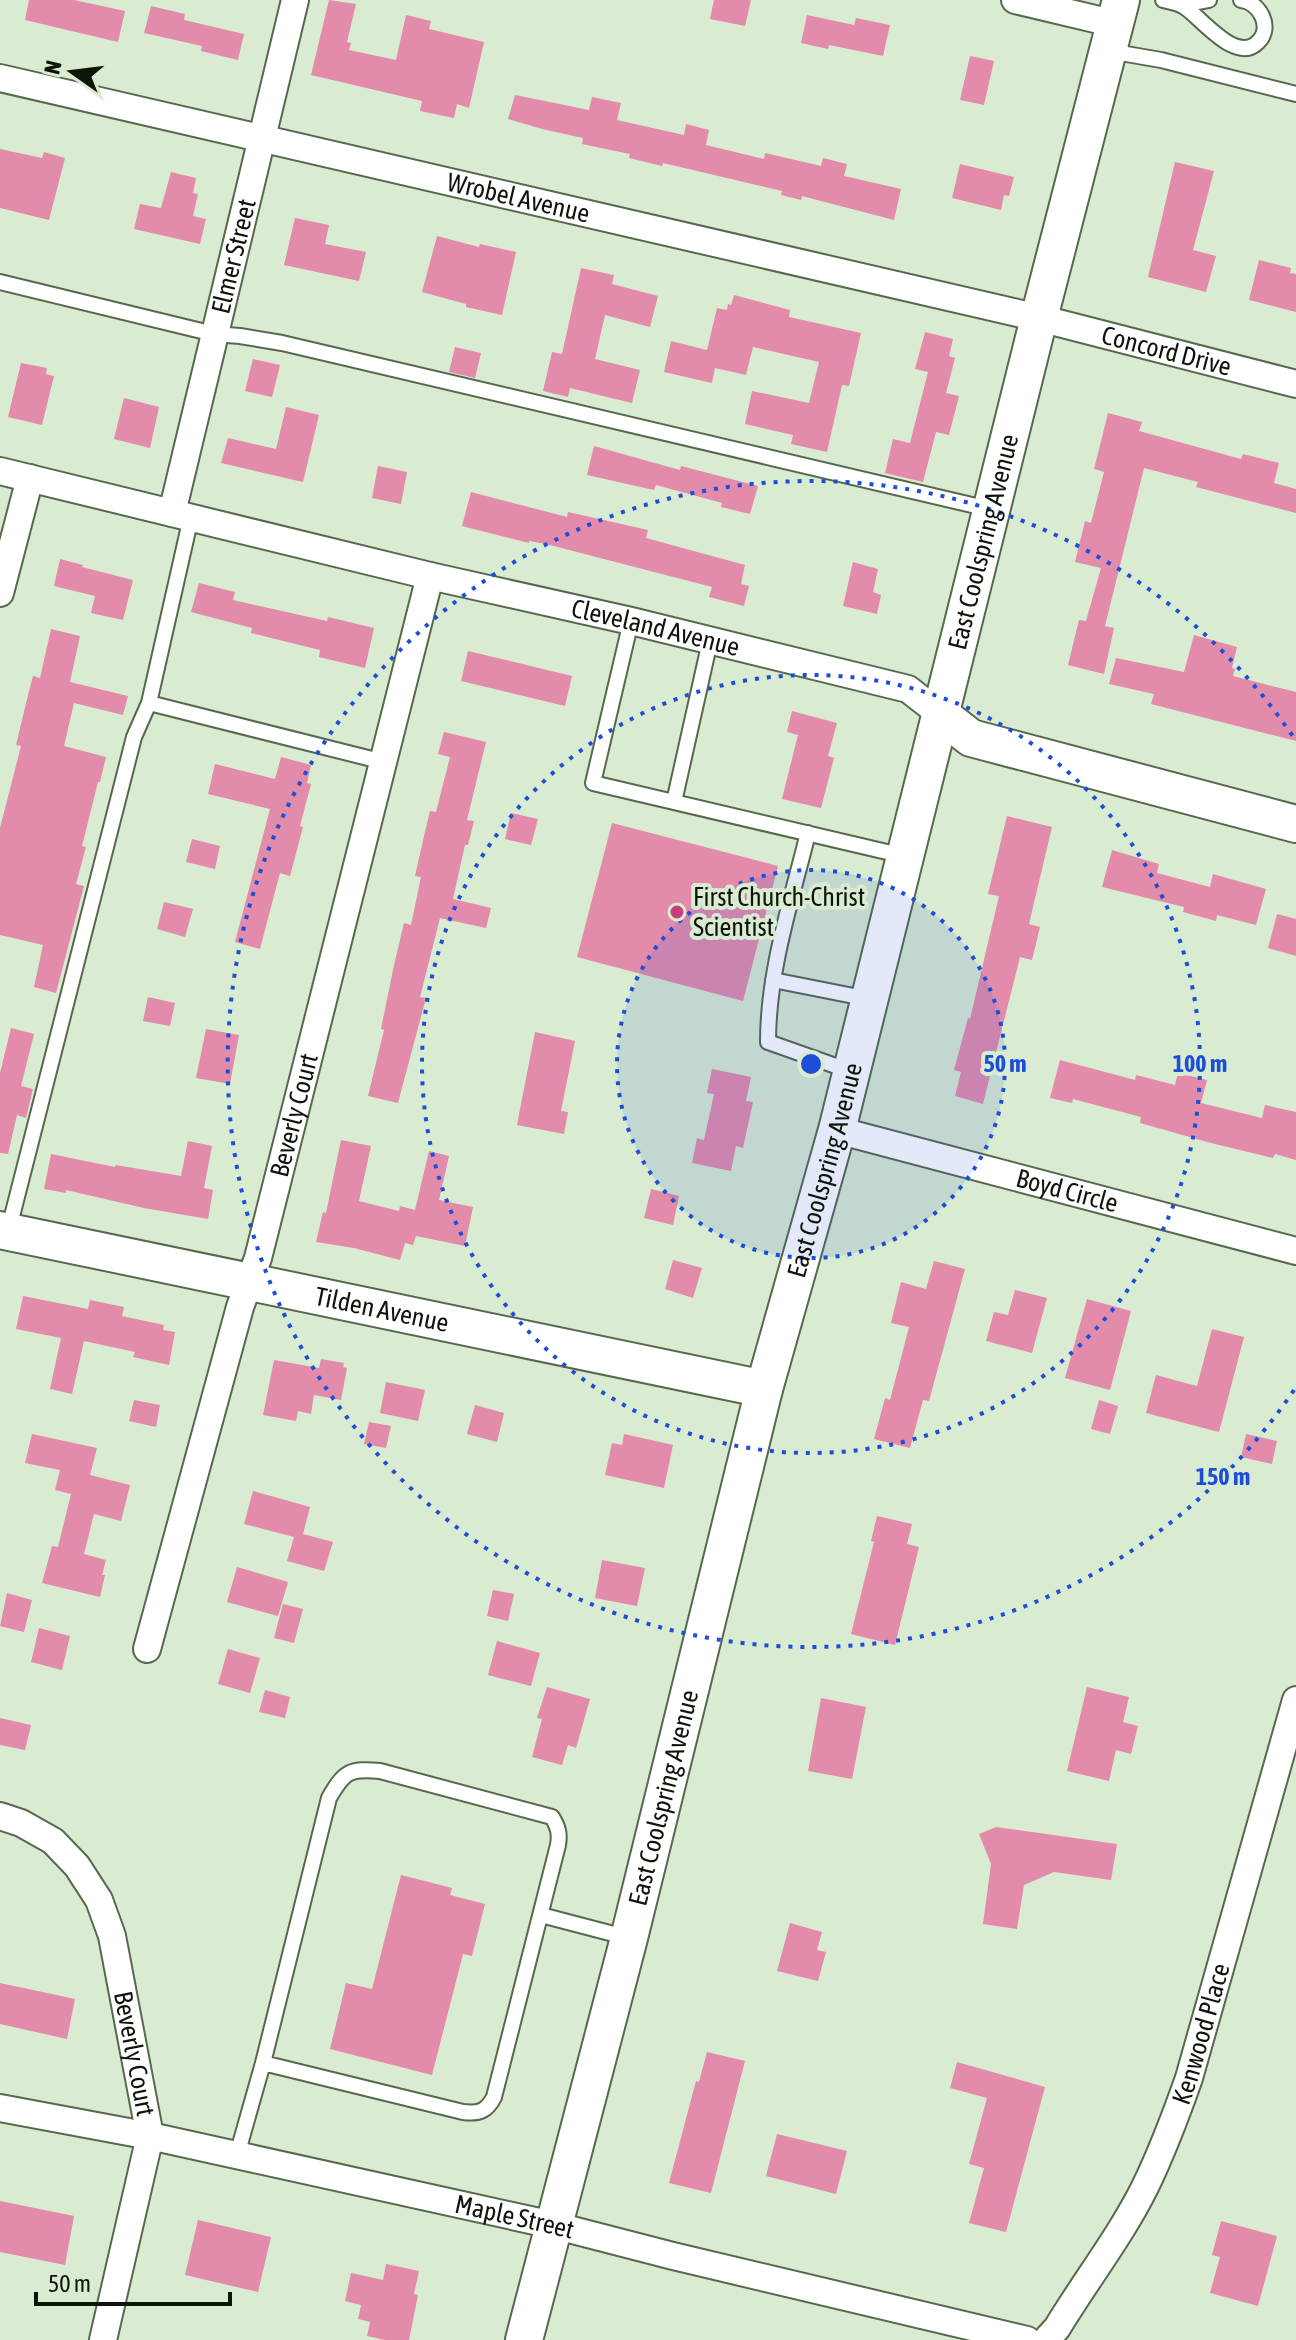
<svg xmlns="http://www.w3.org/2000/svg" width="1296" height="2340" font-family="'Asap Condensed',sans-serif">
	<style>
		.building { fill: #e38bab }
		.lines { fill: none; stroke-linecap: round; stroke-linejoin: round }
		.lane-casing { stroke: #586850; stroke-width: 18 }
		.street-casing { stroke: #586850; stroke-width: 30 }
		.secondary-casing { stroke: #586850; stroke-width: 40 }
		.lane { stroke: #fff; stroke-width: 14 }
		.street { stroke: #fff; stroke-width: 26 }
		.secondary { stroke: #fff; stroke-width: 36 }
		.ring { fill: none; stroke: #1d4ed8; stroke-width: 4; stroke-dasharray: 4 8 }
		.poi-dot { fill: #c63e7b; stroke: #d9ebd0; stroke-width: 3 }
		.labels { text-anchor: middle; stroke-width: 8; stroke-linejoin: round; paint-order: stroke }
		.street-label { font-size: 26px; fill: #0d140a; stroke: #d9ebd0 }
		.poi-label { font-size: 26px; fill: #0d140a; stroke: #d9ebd0; text-anchor: start }
		.centre { fill: #1d4ed8; stroke: #d9ebd0; stroke-width: 4 }
		.ring-label { font-size: 24px; text-anchor: middle; font-weight: bold; fill: #1d4ed8; stroke: #d9ebd0; stroke-width: 8; stroke-linejoin: round; paint-order: stroke }
	</style>
	<rect width="100%" height="100%" fill="#d9ebd0"/>
	<path class="building" d="M29,0H74L125,11L118,42L25,20Z
		M329,0L356,4L347,42L351,43L349,50L396,60L406,15L431,21L429,29L484,42L469,108L457,104L454,118L420,111L422,101L311,75Z
		M714,0H751L745,26L710,19Z
		M151,6L185,14L184,20L244,34L238,60L201,51L202,46L144,33Z
		M807,15L854,25L856,18L890,25L883,56L829,45L828,49L801,43Z
		M970,56L994,61L984,105L960,100Z
		M515,95L589,110L592,97L621,103L617,120L684,135L686,124L709,130L706,145L764,159L765,153L821,166L823,158L847,164L844,176L901,189L894,220L802,196L801,200L781,195L782,191L663,163L662,166L629,158L630,154L582,144L583,138L542,129L508,119Z
		M0,149L42,158L44,152L65,158L49,220L0,208Z
		M1175,162L1214,171L1193,250L1216,256L1206,292L1148,277Z
		M960,164L1014,177L1009,196L1004,195L1001,210L952,198Z
		M171,172L196,178L193,193L198,194L193,216L206,219L200,244L134,229L140,204L161,208Z
		M295,218L329,225L325,244L366,252L359,281L284,265Z
		M437,236L479,247L480,244L516,252L502,315L466,307V304L422,292Z
		M1259,260L1291,268L1290,273L1296,274V312L1249,300Z
		M581,268L614,275L612,284L658,296L650,327L605,315L595,359L640,370L632,403L570,388L568,397L543,391L552,352L562,354Z
		M734,295L790,310L789,317L861,333L849,386L842,385L827,452L791,444L793,435L745,424L752,391L809,403L819,362L753,347L746,375L715,368L712,383L664,372L671,341L707,350L717,308L727,310L728,304L731,305Z
		M925,332L953,339L949,356L955,358L946,393L959,396L949,435L936,432L923,482L885,473L893,439L910,443L928,372L915,369Z
		M455,347L481,353L475,378L449,372Z
		M253,359L280,365L272,397L245,391Z
		M21,363L47,368L46,374L54,376L42,425L8,417Z
		M124,398L159,407L150,448L114,439Z
		M286,407L319,415L303,482L221,463L228,438L276,449Z
		M1108,413L1142,422L1139,431L1241,459L1243,454L1279,463L1274,483L1296,489V513L1196,487L1198,482L1144,468L1105,626L1114,628L1104,674L1068,665L1079,620L1086,621L1101,568L1075,562L1085,521L1091,523L1104,472L1094,469Z
		M594,446L680,470L681,466L758,486L750,514L721,507L722,503L656,485L654,490L587,475Z
		M378,466L407,472L401,504L372,498Z
		M471,492L567,517L568,512L648,530L646,538L745,565L741,584L749,586L744,606L709,597L712,587L546,544L529,541V543L462,526Z
		M60,559L83,565L82,567L133,580L123,620L91,613L95,596L54,586Z
		M853,562L878,569L873,592L881,595L877,614L843,606Z
		M199,583L235,592L233,600L327,621L328,617L374,628L365,668L319,657L320,650L251,633L252,628L191,612Z
		M51,629L80,636L70,682L128,696L123,715L74,703L64,746L106,757L100,782H98L82,846L86,847L76,884L84,886L56,993L34,987L43,945L0,935V828L21,746L16,745L29,691L33,676L40,678Z
		M1194,635L1237,647L1232,668L1235,669L1233,676L1296,692V741L1151,704L1154,694L1109,684L1116,658L1184,672Z
		M468,651L572,676L565,706L461,681Z
		M792,711L837,723L828,756L834,758L821,808L782,799L798,735L787,732Z
		M444,732L486,742L467,820L474,821L468,845H465L453,899L491,908L486,928L440,918L420,997L426,998L398,1103L368,1096L384,1030L381,1029L394,965L404,923L411,925L421,877L415,876L424,836L430,811L436,812L450,757L438,754Z
		M281,757L311,765L307,783L311,784L300,826L303,827L290,876L280,873L260,949L235,942L270,809L208,794L215,764L275,779Z
		M511,813L538,819L531,845L505,839Z
		M1007,816L1052,827L1029,924L1040,927L1032,960L1020,957L983,1104L955,1096L961,1072L954,1070L968,1018L970,1019L999,896L988,894Z
		M612,823L778,866L743,1001L577,957Z
		M192,839L220,846L215,869L186,862Z
		M1112,850L1159,864L1157,873L1210,887L1213,874L1266,889L1256,925L1217,915L1216,921L1183,912L1184,907L1102,887Z
		M164,902L193,909L185,937L157,929Z
		M1277,914L1296,919V956L1268,948Z
		M148,997L175,1003L170,1026L143,1021Z
		M11,1028L34,1034L21,1086L33,1089L26,1118L17,1115L8,1154L0,1153V1073Z
		M206,1029L239,1035L230,1084L196,1078Z
		M535,1032L575,1041L561,1111L568,1112L564,1134L517,1125Z
		M1060,1060L1135,1080L1136,1075L1175,1085L1178,1073L1207,1080L1201,1103L1262,1118L1265,1105L1296,1112V1160L1275,1154L1273,1158L1211,1143L1140,1123L1141,1117L1126,1113L1073,1099L1072,1103L1050,1098Z
		M712,1069L751,1077L746,1101L753,1102L743,1148L736,1146L731,1171L692,1163L697,1138L704,1140L714,1094L707,1093Z
		M341,1140L371,1146L359,1201L399,1211L400,1206L415,1210L429,1151L449,1156L439,1200L473,1207L465,1246L416,1236L413,1245L405,1243L400,1260L354,1248L316,1242L323,1212L326,1213Z
		M188,1141L212,1146L204,1188L213,1190L208,1219L144,1208L66,1190V1193L44,1189L51,1154L115,1167L116,1165L181,1176Z
		M651,1189L679,1196L673,1225L644,1218Z
		M673,1260L702,1268L693,1298L665,1289Z
		M934,1261L965,1269L929,1401L923,1400L910,1448L874,1439L885,1398L890,1400L909,1327L891,1323L901,1282L926,1289Z
		M1015,1290L1047,1298L1032,1353L986,1341L994,1312L1008,1315Z
		M23,1296L88,1309L90,1300L124,1307L122,1316L164,1325L163,1330L175,1332L169,1365L133,1357L135,1352L84,1341L72,1394L50,1389L61,1338L16,1329Z
		M1087,1299L1131,1311L1110,1390L1065,1378Z
		M1212,1329L1244,1337L1219,1432L1146,1413L1156,1375L1197,1386Z
		M321,1359L344,1363L343,1367L347,1368L341,1400L314,1395L311,1414L298,1411L296,1421L263,1415L274,1360L319,1368Z
		M386,1382L425,1390L418,1421L380,1413Z
		M134,1400L160,1405L156,1427L129,1421Z
		M1099,1400L1118,1406L1110,1434L1091,1429Z
		M475,1405L504,1413L497,1442L467,1434Z
		M369,1422L391,1426L386,1448L364,1444Z
		M32,1434L97,1448L90,1475L130,1485L121,1521L94,1514L84,1554L106,1560L102,1575H105L100,1597L42,1583L52,1546L58,1547L71,1494L55,1490L60,1470L25,1463Z
		M624,1434L673,1445L664,1488L605,1475L612,1443L622,1445Z
		M1246,1434L1277,1441L1272,1464L1241,1457Z
		M253,1491L310,1507L303,1534L333,1542L324,1571L287,1561L294,1537L244,1524Z
		M877,1516L912,1524L907,1544L919,1547L895,1645L851,1634L874,1542L871,1541Z
		M602,1560L645,1568L637,1606L595,1598Z
		M237,1567L288,1582L278,1616L227,1602Z
		M493,1590L514,1594L508,1621L487,1616Z
		M7,1593L32,1600L24,1632L0,1626Z
		M283,1604L303,1609L294,1643L274,1638Z
		M39,1628L70,1636L62,1670L31,1662Z
		M497,1641L540,1653L531,1686L488,1675Z
		M228,1649L260,1658L250,1693L218,1684Z
		M547,1687L590,1699L576,1748L568,1745L562,1765L532,1757L542,1719L537,1718Z
		M1087,1687L1129,1697L1123,1722L1138,1726L1131,1754L1116,1750L1109,1781L1067,1771Z
		M265,1690L290,1697L285,1718L259,1712Z
		M821,1698L866,1707L852,1779L808,1771Z
		M0,1718L31,1725L25,1750L0,1745Z
		M996,1827L1117,1844L1111,1880L1054,1872L1024,1885L1017,1929L983,1924L991,1864L979,1834Z
		M401,1875L452,1888L450,1895L485,1904L472,1956L463,1954L432,2075L330,2049L346,1983L372,1989Z
		M790,1923L822,1932L817,1950L826,1952L818,1981L777,1971Z
		M0,1983L75,1999L67,2039L0,2024Z
		M707,2052L745,2061L711,2193L669,2183L696,2081L699,2082Z
		M957,2062L1045,2087L1006,2232L969,2223L984,2168L969,2164L987,2098L950,2088Z
		M777,2134L847,2151L836,2194L766,2176Z
		M0,2201L74,2216L65,2265L0,2252Z
		M198,2220L271,2237L258,2292L185,2275Z
		M1221,2221L1277,2236L1258,2306L1210,2293L1220,2257L1212,2255Z
		M386,2264L419,2271L414,2294L418,2295L409,2340H385L367,2336L370,2322L358,2319L361,2305L345,2301L351,2273L383,2280Z"/>
	<g class="lines">
		<g class="lane-casing">
			<path id="lane" d="M1163,0C1171,2 1180,3 1186,8C1204,21 1237,64 1258,42C1273,28 1260,2 1241,0
				M1183,5L1209,0
				M1109,51L1161,60L1296,94
				M0,282L214,334L240,336L282,343L989,509
				M191,517L149,703L384,762
				M631,621L593,783L904,856
				M674,802L710,641
				M808,833C791,902 768,971 768,1042L850,1071
				M773,980L869,999
				M8,1232L134,737L149,703
				M541,1915L629,1938
				M237,2155L263,2063L329,1798C344,1772 349,1768 380,1771L552,1817C558,1827 560,1833 558,1845L494,2097C487,2111 479,2114 463,2112L263,2063"/>
		</g>
		<g class="street-casing">
			<g id="street">
				<path d="M1015,0L1116,24"/>
				<path id="s1" d="M0,78L1039,318L1296,384"/>
				<path id="s2" d="M0,471L430,576L631,621L908,689L940,714"/>
				<path id="s3" d="M172,513L295,0"/>
				<path d="M0,593L30,478"/>
				<path id="s4" d="M837,1130L1296,1251"/>
				<path id="s5" d="M147,1649L240,1307L258,1258L430,576"/>
				<path id="s6" d="M0,1816L21,1823L53,1841L77,1866L99,1900L112,1936L150,2136L103,2340"/>
				<path id="s7" d="M0,2108L150,2136L553,2225L673,2256L1027,2340"/>
				<path id="s8" d="M1046,2340L1057,2328C1086,2280 1120,2237 1145,2187C1162,2152 1176,2115 1189,2078L1296,1700"/>
			</g>
		</g>
		<g class="secondary-casing">
			<g id="secondary">
				<path d="M940,714L971,738L1296,824"/>
				<path id="s9" d="M0,1230L764,1389"/>
				<path id="s10" d="M524,2340L629,1938L764,1389L837,1130L1039,318L1121,0"/>
			</g>
		</g>
		<use href="#lane" class="lane"/>
		<use href="#street" class="street"/>
		<use href="#secondary" class="secondary"/>
	</g>
	<circle cx="811" cy="1064" r="194" fill="#1d4ed8" fill-opacity=".12"/>
	<g class="ring">
		<circle cx="811" cy="1064" r="194"/>
		<circle cx="811" cy="1064" r="389"/>
		<path d="M1294 1390A583 583 0 1 1 1294 738"/>
	</g>
	<circle class="poi-dot" cx="677" cy="912" r="8"/>
	<g class="labels">
		<g class="street-label">
			<text dy="9" stroke="none"><textPath href="#s1" startOffset="532">Wrobel Avenue</textPath></text>
			<text dy="9" stroke="none"><textPath href="#s3" startOffset="264">Elmer Street</textPath></text>
			<text dy="9" stroke="none"><textPath href="#s1" startOffset="1198">Concord Drive</textPath></text>
			<text dy="9" stroke="none"><textPath href="#s10" startOffset="1856">East Coolspring Avenue</textPath></text>
			<text dy="9" stroke="none"><textPath href="#s2" startOffset="674">Cleveland Avenue</textPath></text>
			<text dy="9" stroke="none"><textPath href="#s5" startOffset="554">Beverly Court</textPath></text>
			<text dy="9" stroke="none"><textPath href="#s10" startOffset="1208">East Coolspring Avenue</textPath></text>
			<text dy="9" stroke="none"><textPath href="#s4" startOffset="238">Boyd Circle</textPath></text>
			<text dy="9" stroke="none"><textPath href="#s9" startOffset="390">Tilden Avenue</textPath></text>
			<text dy="9" stroke="none"><textPath href="#s10" startOffset="560">East Coolspring Avenue</textPath></text>
			<text dy="9" stroke="none"><textPath href="#s8" startOffset="346">Kenwood Place</textPath></text>
			<text dy="9" stroke="none"><textPath href="#s6" startOffset="292">Beverly Court</textPath></text>
			<text dy="9" stroke="none"><textPath href="#s7" startOffset="526">Maple Street</textPath></text>
		</g>
		<g class="poi-label">
			<text x="693" y="906">First Church-Christ<tspan x="693" dy="30">Scientist</tspan></text>
		</g>
	</g>
	<circle cx="811" cy="1064" r="12" class="centre"/>
	<g class="ring-label">
		<text x="1005" y="1072">50 m</text>
		<text x="1200" y="1072">100 m</text>
		<text x="1223" y="1485">150 m</text>
	</g>
	<g transform="translate(72 72) rotate(284)" stroke="#d9ebd0" stroke-width="6" paint-order="stroke">
	<path d="M0-6L14 30L0 20L-14 30Z" fill="#0d140a"/>
	<text y="-12" font-size="22" font-weight="bold" text-anchor="middle" fill="#0d140a">N</text>
	</g>
	<path d="M36 2292v12h194v-12" fill="none" stroke="#0d140a" stroke-width="4"/>
	<text x="48" y="2292" font-size="24" fill="#0d140a" stroke="#d9ebd0" stroke-width="6" paint-order="stroke">50 m</text>
</svg>
